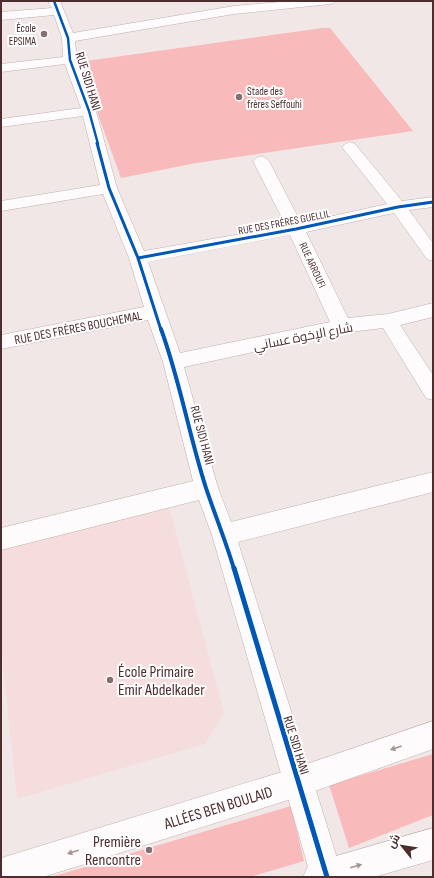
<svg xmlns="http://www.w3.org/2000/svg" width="434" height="878" font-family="'Sofia Sans Condensed',Cairo,sans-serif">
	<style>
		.built { fill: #f6dddd }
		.green { fill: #f9babc }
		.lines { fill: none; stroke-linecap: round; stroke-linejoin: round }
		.street-casing { stroke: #c1aeae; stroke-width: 1 }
		.secondary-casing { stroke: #c1aeae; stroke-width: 1 }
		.street { fill: #fdfbfb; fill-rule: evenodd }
		.secondary { fill: #fdfbfb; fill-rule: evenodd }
		.cycleway-far3-casing { stroke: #fff; stroke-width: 4 }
		.cycleway-far2-casing { stroke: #fff; stroke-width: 5 }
		.cycleway-far1-casing { stroke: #fff; stroke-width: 6 }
		.cycleway-casing { stroke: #fff; stroke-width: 8 }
		.cycleway-far3 { stroke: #0057b8; stroke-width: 2.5 }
		.cycleway-far2 { stroke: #0057b8; stroke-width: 3 }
		.cycleway-far1 { stroke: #0057b8; stroke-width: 4 }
		.cycleway { stroke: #0057b8; stroke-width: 5 }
		.oneway { fill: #a69494 }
		.poi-dot { fill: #876e6f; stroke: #fff; stroke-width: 1.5 }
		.labels { text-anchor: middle; stroke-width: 4; stroke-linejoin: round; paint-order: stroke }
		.far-poi-label { font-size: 11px; fill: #4e2d2e; stroke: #fff; text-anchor: end }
		.far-street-label { font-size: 11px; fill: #4e2d2e; stroke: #fff }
		.street-label { font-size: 13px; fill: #4e2d2e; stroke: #fff }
		.near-poi-label { font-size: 16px; fill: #4e2d2e; stroke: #fff; text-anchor: start }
		.near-street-label { font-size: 16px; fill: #4e2d2e; stroke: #fff }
	</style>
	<rect width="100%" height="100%" fill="#f1e7e7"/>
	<path class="built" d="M167,499L224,713L205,744L17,799L1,647V539Z"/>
	<path class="green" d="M323,28H330L413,131L196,163L121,178L79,62Z
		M433,754V815L349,848L329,785Z
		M291,806L304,861L250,877H51Z"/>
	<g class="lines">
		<g class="street-casing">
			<path id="street" d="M48,1H60L73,33L234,6L292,1H336L334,3L330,4L234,14L75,41L77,60L96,111L117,188L144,251L286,226L253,161L256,158L261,156L266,158L269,161L301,223L387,204L342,147L345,144L350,142L355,144L402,201L433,197V207L409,210L433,243V261L427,259L394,213L306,232L348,318L388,314L433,303V317L400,325L433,375V400L426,398L383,328L342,333L184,367L218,488L231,522L433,472V492L238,542L343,877H311L212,535L199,500L1,550V528L193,481L163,362L148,320L1,349V335L144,307L129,258L103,194L1,211V201L100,185L83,116L1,127V119L81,108L65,64L1,72V64L63,57L62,38L54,15L1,20V12L52,8ZM290,235L330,322L180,353L148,262Z"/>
		</g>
		<g class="secondary-casing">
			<path id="secondary" d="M433,721V749L298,797L43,877H1V858L298,767Z
				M433,828V860L374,877H303L308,866L319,861Z"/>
		</g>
		<use href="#street" class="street"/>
		<use href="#secondary" class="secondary"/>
		<g class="cycleway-far3-casing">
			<path id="cycleway-far3" d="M54,1L68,38L70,60L89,111L98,144"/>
		</g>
		<g class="cycleway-far2-casing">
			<path id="cycleway-far2" d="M97,143L109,188L138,258L161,330
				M138,258L296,229L398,207L433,202"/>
		</g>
		<g class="cycleway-far1-casing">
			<path id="cycleway-far1" d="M161,329C180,381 189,435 206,488C215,515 226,542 234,569"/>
		</g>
		<g class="cycleway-casing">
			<path id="cycleway" d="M234,568L327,877"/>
		</g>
		<use href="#cycleway-far3" class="cycleway-far3"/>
		<use href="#cycleway-far2" class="cycleway-far2"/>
		<use href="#cycleway-far1" class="cycleway-far1"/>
		<use href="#cycleway" class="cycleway"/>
	</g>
	<defs><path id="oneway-solid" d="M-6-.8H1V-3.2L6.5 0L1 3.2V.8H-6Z"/></defs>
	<g class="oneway">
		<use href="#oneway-solid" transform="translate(396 748) rotate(161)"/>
		<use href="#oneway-solid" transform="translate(73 852) rotate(163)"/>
		<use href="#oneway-solid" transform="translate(356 866) rotate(-16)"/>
	</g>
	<g class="poi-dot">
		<circle cx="44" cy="34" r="4"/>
		<circle cx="239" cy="97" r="4"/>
		<circle cx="110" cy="680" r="4"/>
		<circle cx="149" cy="850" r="4"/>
	</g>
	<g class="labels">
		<g class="far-poi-label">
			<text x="36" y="32">École<tspan x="36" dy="13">EPSIMA</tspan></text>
			<text x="247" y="95" text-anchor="start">Stade des<tspan x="247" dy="13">frères Seffouhi</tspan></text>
		</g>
		<g class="far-street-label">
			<text transform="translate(284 222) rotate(-11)" y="4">RUE DES FRÉRES GUELLIL</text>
			<text transform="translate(313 265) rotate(65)" y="4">RUE ARROUFI</text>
		</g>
		<g class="street-label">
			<text transform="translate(89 81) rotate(73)" y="5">RUE SIDI HANI</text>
			<text transform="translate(78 327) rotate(-11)" y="5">RUE DES FRÈRES BOUCHEMAL</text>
			<text transform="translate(303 336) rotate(-11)" y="5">شارع الإخوة عساني</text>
			<text transform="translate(203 435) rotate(75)" y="5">RUE SIDI HANI</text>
			<text transform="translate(297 745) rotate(73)" y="5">RUE SIDI HANI</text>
		</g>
		<g class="near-poi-label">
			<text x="118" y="677">École Primaire<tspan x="118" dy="18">Emir Abdelkader</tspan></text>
			<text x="141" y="847" text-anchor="end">Première<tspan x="141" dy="18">Rencontre</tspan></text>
		</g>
		<g class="near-street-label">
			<text transform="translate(218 807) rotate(-17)" y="6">ALLÉES BEN BOULAID</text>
		</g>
	</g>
	<rect width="434" height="878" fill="none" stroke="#4e2d2e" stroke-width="4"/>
	<g transform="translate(402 846) rotate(300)" stroke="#ffffff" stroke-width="3" paint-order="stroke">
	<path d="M0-3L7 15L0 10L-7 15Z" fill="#4e2d2e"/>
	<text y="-6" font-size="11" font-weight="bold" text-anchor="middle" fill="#4e2d2e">ش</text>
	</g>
</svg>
